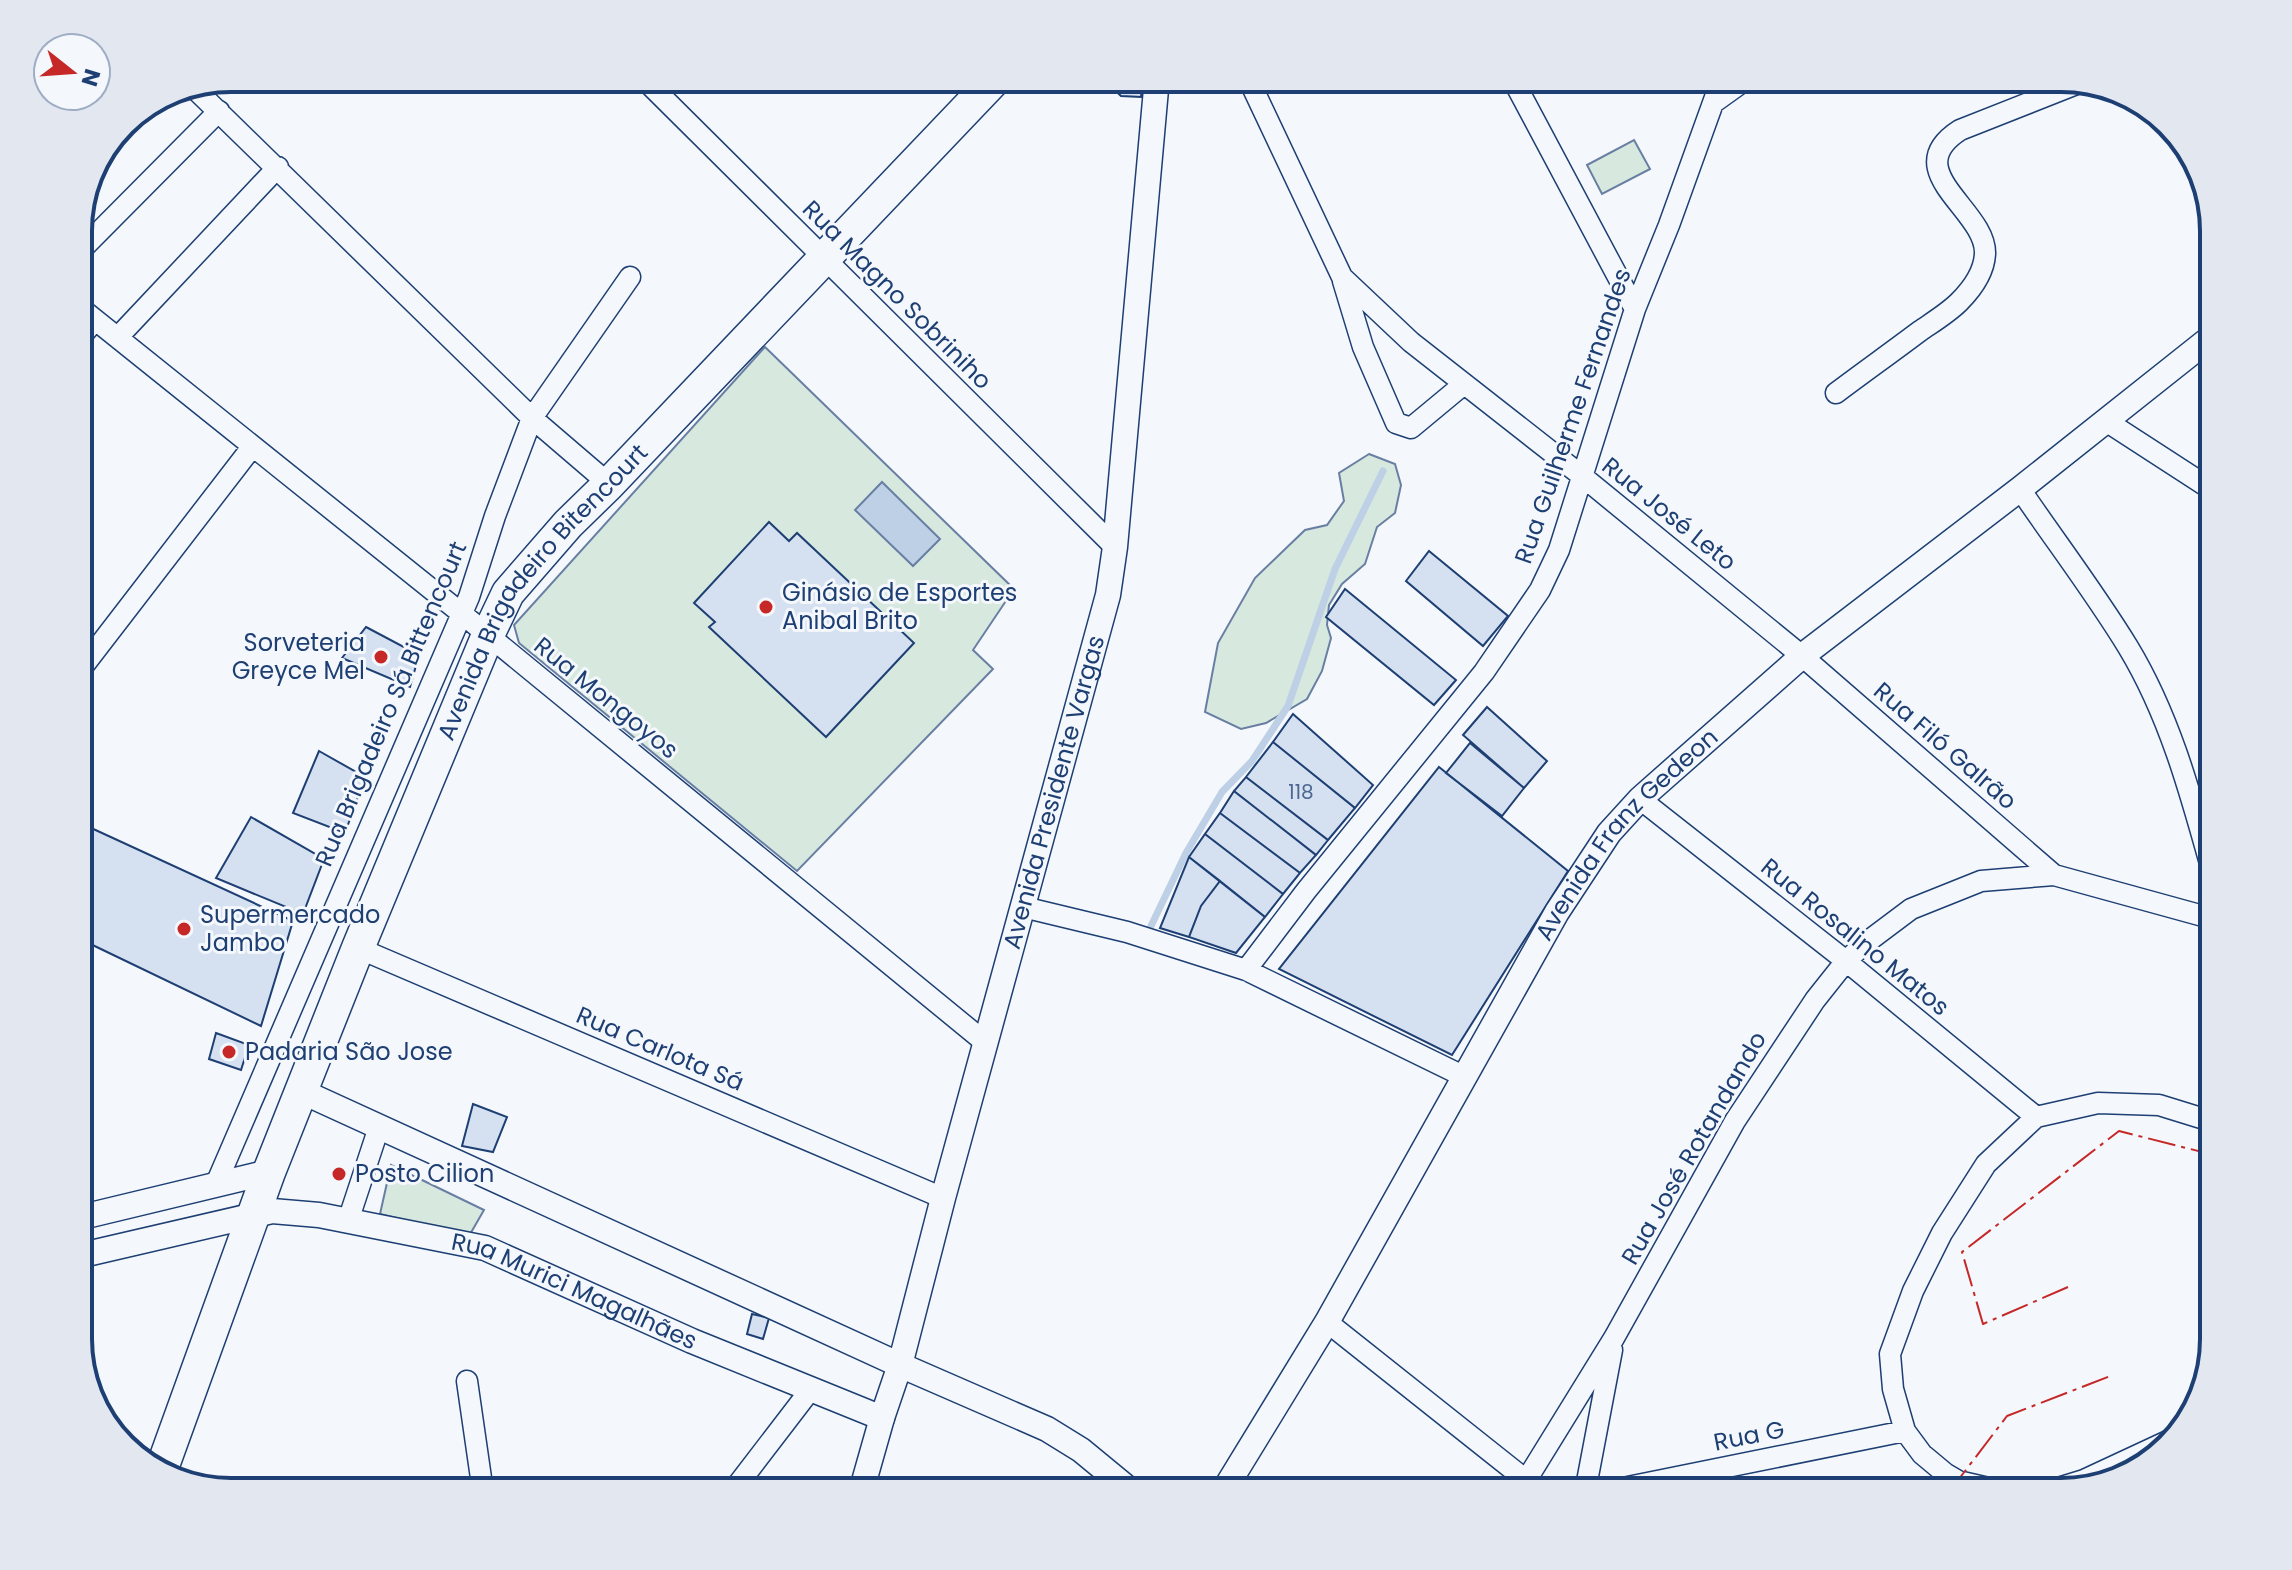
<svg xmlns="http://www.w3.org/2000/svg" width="2292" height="1570" font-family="Poppins,sans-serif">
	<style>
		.green { fill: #d7e8df; stroke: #687fa3; stroke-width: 2 }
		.water { fill: #bed0e5; stroke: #687fa3; stroke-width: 2 }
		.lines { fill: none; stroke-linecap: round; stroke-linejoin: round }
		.stream { stroke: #bed0e5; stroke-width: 7 }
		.building { fill: #d5e0f0; stroke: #1d3f73; stroke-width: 2 }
		.minor-casing { stroke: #1d3f73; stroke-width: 23 }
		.tertiary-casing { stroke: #1d3f73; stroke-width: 27 }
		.primary-casing { stroke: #1d3f73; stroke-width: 35 }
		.minor { stroke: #f4f7fb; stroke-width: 20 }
		.tertiary { stroke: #f4f7fb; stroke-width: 24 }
		.primary { stroke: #f4f7fb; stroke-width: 32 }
		.power { stroke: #c62828; stroke-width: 2; stroke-dasharray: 28 6 4 6; stroke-linecap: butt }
		.poi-dot { fill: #c62828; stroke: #f4f7fb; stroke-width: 3 }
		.labels { text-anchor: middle; stroke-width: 6; stroke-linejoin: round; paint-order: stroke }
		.number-label { font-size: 20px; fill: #4b6792 }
		.street-label { font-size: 24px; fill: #1d3f73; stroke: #f4f7fb }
		.poi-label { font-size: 24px; fill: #1d3f73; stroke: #f4f7fb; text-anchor: start }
		.rim { fill: none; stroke: #1d3f73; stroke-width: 4 }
	</style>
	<rect width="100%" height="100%" fill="#f4f7fb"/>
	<path class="green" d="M1634,140L1650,169L1602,194L1587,165Z
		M765,347L1014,589L973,650L993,669L797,871L519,643L514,625Z
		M1369,454L1395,464L1401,485L1395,513L1377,527L1365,564L1342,584L1329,605L1327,625L1331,638L1322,671L1307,699L1266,723L1241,729L1205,712L1218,643L1255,578L1305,530L1327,525L1344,501L1339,473Z
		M391,1165L484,1210L469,1236L380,1214Z"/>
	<path class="water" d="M882,482L940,539L913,566L855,510Z"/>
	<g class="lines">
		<path class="stream" d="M1151,926L1186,853L1222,792L1252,761L1288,706L1335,569L1383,471"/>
	</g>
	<path class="building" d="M1102,78H1143L1141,97L1121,96Z
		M769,522L789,541L797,533L914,643L826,737L709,627L715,622L694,603Z
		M1429,551L1508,616L1483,646L1406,581Z
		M1345,589L1456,680L1434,705L1326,617Z
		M366,627L419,655L410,687L342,658Z
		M1487,707L1547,761L1524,788L1463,735Z
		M1293,714L1373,785L1355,808L1273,742Z
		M1273,742L1355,808L1328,840L1246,777Z
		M1470,743L1524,788L1502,816L1446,773Z
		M319,751L365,777L345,833L293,813Z
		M1439,767L1568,871L1452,1055L1279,969Z
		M1246,777L1328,840L1316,855L1234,791Z
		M1234,791L1316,855L1300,873L1220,813Z
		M1220,813L1300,873L1283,894L1205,834Z
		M251,817L324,859L303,914L216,878Z
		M89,827L293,921L261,1026L78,938V858Z
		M1205,834L1283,894L1265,917L1189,857Z
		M1189,857L1220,881L1201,906L1189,937L1160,928Z
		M1220,881L1265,917L1236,953L1189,937L1201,906Z
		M216,1033L249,1045L241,1070L209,1059Z
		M473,1104L507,1117L493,1152L462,1146Z
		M752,1314L769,1318L763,1339L747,1334Z"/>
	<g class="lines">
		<g class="minor-casing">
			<path id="minor" d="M643,78L1115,547
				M1248,78L1342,277L1411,342L1582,476L1802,656L2054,875
				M1512,78L1635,309
				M192,86L532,418L609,484
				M1713,103L1748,78
				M78,253L219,111
				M1343,281L1363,347L1396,423L1411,428L1464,384
				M78,306L461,613L986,1043
				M118,337L278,167
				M78,340L95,320
				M1836,393C1864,372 1892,352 1920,331C1933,322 1948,313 1959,302C1972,289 1984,272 1985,254C1987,210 1896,171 1960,130L2079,83
				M2106,421L2214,491
				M2020,489C2056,542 2095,593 2128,647C2171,718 2192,799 2214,878
				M78,673L252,447
				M1640,799L1846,961L2036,1117
				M1023,907L1127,932L1246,970L1463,1076
				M358,948L943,1198
				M1246,970L1306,891L1484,672L1540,590L1559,550L1635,309L1669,225L1722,78
				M216,1184L469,597L495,516L532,418L630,277
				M348,1221L379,1127
				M1327,1322L1541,1492
				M467,1381L483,1492
				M732,1492L811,1389
				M1519,1492L1614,1338L1735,1121L1815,1000L1846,961L1863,945L1911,909L1981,881L2054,875L2214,919
				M1585,1492L1612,1350
				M1603,1492L1905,1431
				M1931,1492L1946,1474
				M2006,1492L1958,1481L1946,1474L1922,1454L1905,1431L1893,1389L1890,1354L1913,1291L1942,1233L1986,1164L2036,1117L2098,1103L2159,1105L2214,1122
				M2045,1492L2084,1480L2170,1440"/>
		</g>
		<g class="tertiary-casing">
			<g id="tertiary">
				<path d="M303,1092L900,1365L1047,1429L1081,1450L1132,1492"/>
				<path d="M78,1218L269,1172"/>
				<path id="s1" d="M78,1256L272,1211L319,1215L485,1248L692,1341L882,1418"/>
				<path id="s2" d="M861,1492L882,1418L900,1365L943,1198L1108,595L1115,547L1157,78"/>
				<path id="s3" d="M1223,1492L1327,1322L1557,912L1609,833L1640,799L1802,656L2020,489L2214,335"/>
			</g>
		</g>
		<g class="primary-casing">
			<g id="primary">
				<path id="s4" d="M161,1471L269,1172L358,948L488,635L508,593L568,524L609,484L996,78"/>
			</g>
		</g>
		<use href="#minor" class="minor"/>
		<use href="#tertiary" class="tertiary"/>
		<use href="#primary" class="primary"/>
		<path class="power" d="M2068,1287L1983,1324L1962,1252L2119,1131L2214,1155
			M1949,1492L2007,1416L2113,1375"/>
	</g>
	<g class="poi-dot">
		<circle cx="766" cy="607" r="8"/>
		<circle cx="381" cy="657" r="8"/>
		<circle cx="184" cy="929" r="8"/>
		<circle cx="229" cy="1052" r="8"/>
		<circle cx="339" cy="1174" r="8"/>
	</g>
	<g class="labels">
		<g class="number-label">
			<text x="1301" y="799">118</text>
		</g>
		<g class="street-label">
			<text transform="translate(897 295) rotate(45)" y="8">Rua Magno Sobriniho</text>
			<text transform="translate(1573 416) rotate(-71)" y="8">Rua Guilherme Fernandes</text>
			<text transform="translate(1669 514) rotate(39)" y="8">Rua José Leto</text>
			<text dy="8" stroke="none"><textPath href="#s4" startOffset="964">Avenida Brigadeiro Bitencourt</textPath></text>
			<text transform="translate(606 698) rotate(39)" y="8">Rua Mongoyos</text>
			<text transform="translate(391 704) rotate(-67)" y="8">Rua Brigadeiro Sá Bittencourt</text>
			<text transform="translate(1945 746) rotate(41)" y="8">Rua Filó Galrão</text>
			<text dy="8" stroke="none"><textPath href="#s2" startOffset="726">Avenida Presidente Vargas</textPath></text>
			<text dy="8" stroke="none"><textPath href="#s3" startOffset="774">Avenida Franz Gedeon</textPath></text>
			<text transform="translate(1855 937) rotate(39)" y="8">Rua Rosalino Matos</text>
			<text transform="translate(660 1049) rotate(23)" y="8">Rua Carlota Sá</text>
			<text transform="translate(1694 1148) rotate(-60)" y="8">Rua José Rotandando</text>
			<text dy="8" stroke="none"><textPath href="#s1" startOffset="514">Rua Murici Magalhães</textPath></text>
			<text transform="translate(1749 1436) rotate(-11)" y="8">Rua G</text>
		</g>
		<g class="poi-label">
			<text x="782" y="601">Ginásio de Esportes<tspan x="782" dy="28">Anibal Brito</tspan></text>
			<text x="365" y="651" text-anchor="end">Sorveteria<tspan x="365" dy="28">Greyce Mel</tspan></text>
			<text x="200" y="923">Supermercado<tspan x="200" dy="28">Jambo</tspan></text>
			<text x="245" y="1060">Padaria São Jose</text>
			<text x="355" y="1182">Posto Cilion</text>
		</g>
	</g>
	<path d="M0 0H2292V1570H0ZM231 92H2061A139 139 0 0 1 2200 231V1339A139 139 0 0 1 2061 1478H231A139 139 0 0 1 92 1339V231A139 139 0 0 1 231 92Z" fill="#e3e8f0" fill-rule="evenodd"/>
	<path class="rim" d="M231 92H2061A139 139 0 0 1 2200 231V1339A139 139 0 0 1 2061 1478H231A139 139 0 0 1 92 1339V231A139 139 0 0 1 231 92Z"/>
	<g transform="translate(72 72) rotate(107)"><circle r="38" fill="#f4f7fb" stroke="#9eadc5" stroke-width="2"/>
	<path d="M0-6L14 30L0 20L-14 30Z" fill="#c62828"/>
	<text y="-12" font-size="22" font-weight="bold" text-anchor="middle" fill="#1d3f73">N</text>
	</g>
</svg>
